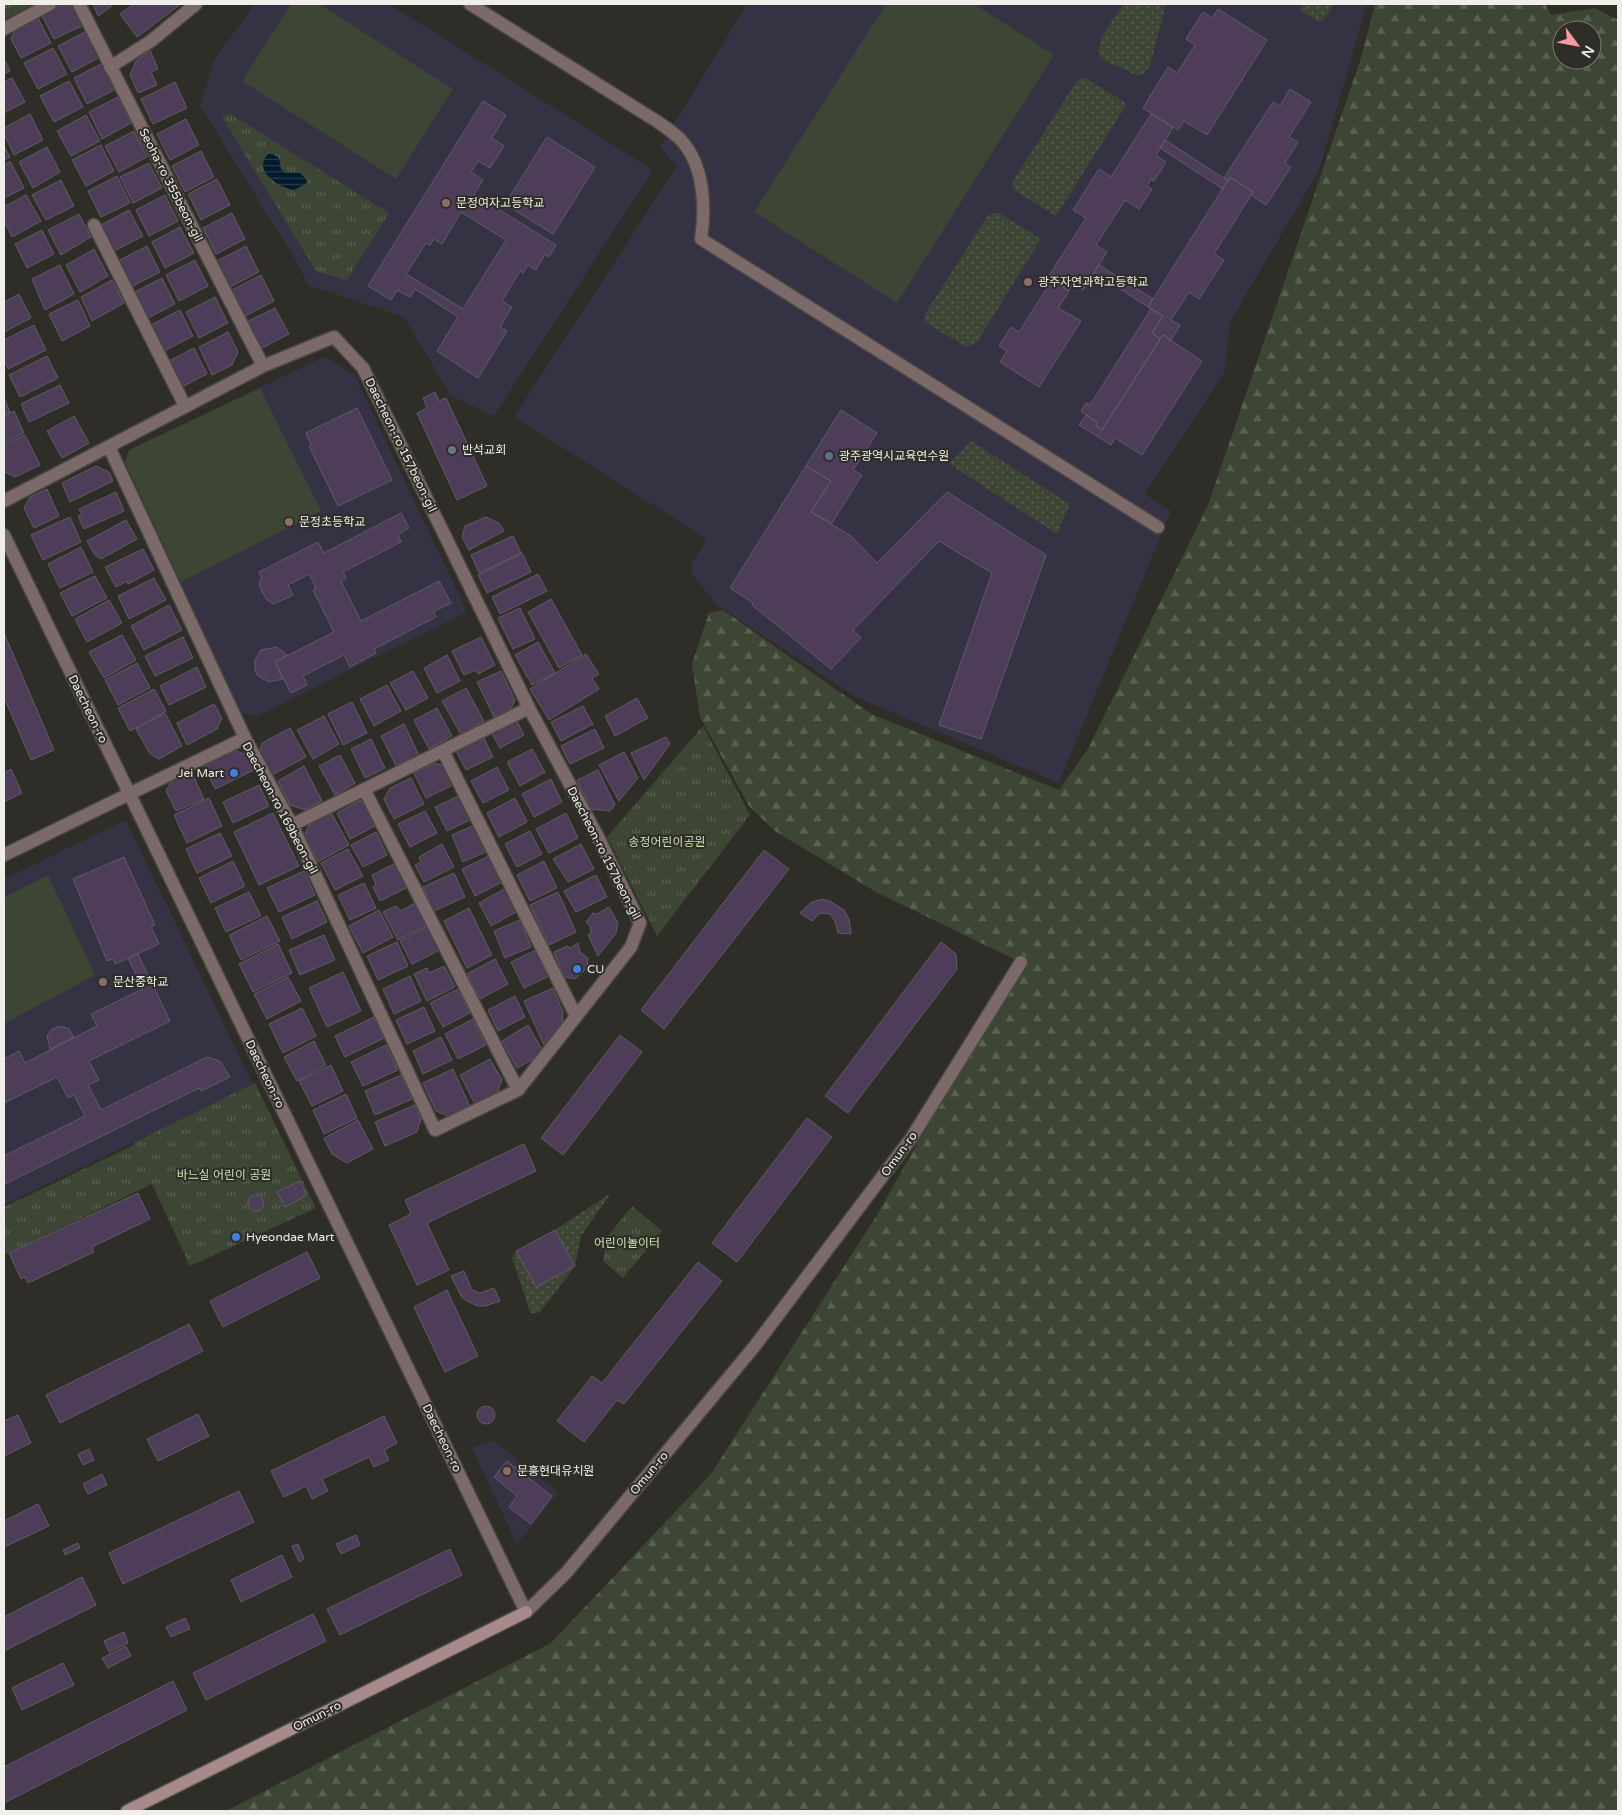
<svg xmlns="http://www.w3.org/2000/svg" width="1622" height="1815" font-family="'Varela Round','Noto Sans KR',sans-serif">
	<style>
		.education { fill: #353243 }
		.grass { fill: url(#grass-dots) }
		.forest { fill: url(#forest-firs); fill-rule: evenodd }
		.park { fill: url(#park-tufts) }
		.pitch { fill: #3d4634 }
		.water { fill: url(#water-rules) }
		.building { fill: #4e3d58; stroke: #605c63; fill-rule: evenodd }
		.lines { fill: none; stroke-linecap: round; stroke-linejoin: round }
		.minor-casing { stroke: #4a4842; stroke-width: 15 }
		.tertiary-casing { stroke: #4a4842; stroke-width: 15 }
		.secondary-casing { stroke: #4a4842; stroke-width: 15 }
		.minor { stroke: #7b6a69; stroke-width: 12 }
		.tertiary { stroke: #7b6a69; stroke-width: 12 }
		.secondary { stroke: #a78b8b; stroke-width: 12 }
		.education-dot { fill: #8d6e63; stroke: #2f2d27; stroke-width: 2 }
		.worship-dot { fill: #6b7280; stroke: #2f2d27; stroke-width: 2 }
		.service-dot { fill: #5c6f8a; stroke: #2f2d27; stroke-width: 2 }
		.shop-dot { fill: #3f7fe0; stroke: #2f2d27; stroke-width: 2 }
		.labels { text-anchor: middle; stroke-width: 4; stroke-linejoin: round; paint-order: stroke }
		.street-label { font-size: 12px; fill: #efeeea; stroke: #2f2d27 }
		.poi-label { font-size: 12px; fill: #efeeea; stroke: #2f2d27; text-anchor: start }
		.park-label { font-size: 12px; fill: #c8e3ac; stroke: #2f2d27 }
	</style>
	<defs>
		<pattern id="grass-dots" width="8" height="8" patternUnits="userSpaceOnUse" patternTransform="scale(1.25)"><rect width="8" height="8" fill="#3d4634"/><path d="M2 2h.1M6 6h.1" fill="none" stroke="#596152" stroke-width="1.8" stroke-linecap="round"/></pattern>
		<pattern id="forest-firs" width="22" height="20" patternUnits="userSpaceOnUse" patternTransform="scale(1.25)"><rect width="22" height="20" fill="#3d4634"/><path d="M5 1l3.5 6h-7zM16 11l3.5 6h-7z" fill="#596152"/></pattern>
		<pattern id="park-tufts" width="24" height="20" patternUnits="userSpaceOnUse" patternTransform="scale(1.25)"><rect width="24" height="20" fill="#3d4634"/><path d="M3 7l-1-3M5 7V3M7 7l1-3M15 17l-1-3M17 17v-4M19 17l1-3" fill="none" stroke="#596152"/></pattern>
		<pattern id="water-rules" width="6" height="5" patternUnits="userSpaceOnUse" patternTransform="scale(1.25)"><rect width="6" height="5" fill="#011a2d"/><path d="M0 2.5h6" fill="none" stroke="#263c4c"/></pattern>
	</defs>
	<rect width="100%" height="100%" fill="#2f2d27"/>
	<path class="education" d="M255,4H389L653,170L494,416L451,396L404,317L308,285L295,259L200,106L214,60Z
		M747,4H1367L1319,170L1230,322L1225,371L1145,494L1171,511L1059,783L858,698L717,605L692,574V563L707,539L514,417L677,166L660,147Z
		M326,356L355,376L467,612L257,716L240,713L125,462L129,450Z
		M126,820L253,1085L4,1205V879Z
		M493,1440L558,1493L517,1544L472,1448Z"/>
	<path class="grass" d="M1123,4H1166L1150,65L1145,73L1139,76L1105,61L1100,57L1098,51L1102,37Z
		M1302,4H1334L1323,21L1319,22L1300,10Z
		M1081,78L1087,79L1127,104L1056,216L1017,192L1012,188L1013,181L1076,82Z
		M993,213H999L1041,239L977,342L967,347L929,325L924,321L925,314L987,217Z
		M971,441L1070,504L1057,534L949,464Z
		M611,1193L581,1236L575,1266L541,1311L535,1314L530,1312L512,1258L516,1251L555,1230Z"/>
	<path class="forest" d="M1375,4H1545L1551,15L1595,8L1618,20V1811H226L551,1643L711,1474L877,1215L1020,962L876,892L775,831L749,806L700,717L692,664L709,613L723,610L871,714L1059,790L1088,749L1208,505L1361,58ZM1562,30H1592V60H1562Z"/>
	<path class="park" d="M4,4H34L4,20Z
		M229,113L389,213L347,280L316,271L222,117Z
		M703,726L750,815L657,936L607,837Z
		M255,1083L316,1208L190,1266L152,1184L4,1255V1207L134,1145L133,1143Z
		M632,1206L662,1231L623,1278L603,1261L607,1237Z"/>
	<path class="pitch" d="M291,4H319L453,89L396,179L242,81Z
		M886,4H974L1054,55L897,303L754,212Z
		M260,388L321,511L181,582L125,462L129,450Z
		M48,875L95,975L4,1024V897Z"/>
	<path class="water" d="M268,154H272L279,158L281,169L285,173H300L306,179L307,183L294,190C279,188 252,171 268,154Z"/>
	<path class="building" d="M57,4L74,5L84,25L54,39L40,12Z
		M93,4H114L98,16Z
		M134,4H181L137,37L120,14Z
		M1218,9L1267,40L1207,135L1184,121L1178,130L1143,108L1168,67L1177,73L1195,45L1186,39L1203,12L1212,18Z
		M37,16L51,43L21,58L11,39L17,26Z
		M87,31L100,57L72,72L58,46Z
		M53,48L67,74L38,89L24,63Z
		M150,50L158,69L151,72L157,85L138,93L130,75L136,61Z
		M4,59L10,71L4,74Z
		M103,63L116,89L87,104L74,78Z
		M12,78L25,102L4,113V82Z
		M69,81L83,107L54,122L40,96Z
		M175,82L187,108L153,124L141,99Z
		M1290,89L1311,102L1289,137L1298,142L1285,163L1291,167L1266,205L1251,195L1253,192L1230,177L1228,181L1224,178L1273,102L1280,106Z
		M118,97L131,123L102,139L89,112Z
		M483,101L506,115L492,138L504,146L490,168L478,161L471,172L483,180L474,194L556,245L549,257L545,254L536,270L528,265L523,273L520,271L502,301L512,307L500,327L507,331L478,378L437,351L458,317L415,289L410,297L397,290L391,300L368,286ZM461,212L506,240L463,309L406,274L426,243L430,245L434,239L442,244Z
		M30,114L43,140L14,155L4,134V128Z
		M1151,114L1173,128L1156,155L1166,162L1154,181L1151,179L1147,186L1152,189L1139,209L1125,200L1096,245L1107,252L1083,290L1073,284L1069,291L1048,277L1086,218L1073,210L1099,169L1111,177Z
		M86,115L100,141L71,156L57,131Z
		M186,119L199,145L170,160L157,134Z
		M134,131L147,157L119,172L105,146Z
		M547,137L595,167L553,234L505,204Z
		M1165,140L1228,181L1223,189L1160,148Z
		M101,145L114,171L86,186L72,160Z
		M4,146L10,157L4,160Z
		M47,147L60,172L33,188L19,162Z
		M201,151L214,177L185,192L172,166Z
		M10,161L24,188L4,198V165Z
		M149,163L162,188L133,203L120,177Z
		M117,176L130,203L101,217L88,191Z
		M1230,177L1253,192L1214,254L1224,260L1199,299L1189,292L1171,320L1180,325L1171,340L1163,335L1160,339L1152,333L1163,316L1148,307Z
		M217,179L230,205L201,220L188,194Z
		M61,180L74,206L46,220L32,195Z
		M26,195L41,221L12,237L4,221V207Z
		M165,195L178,221L149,236L136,210Z
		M129,210L143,236L114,251L101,225Z
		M232,213L245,239L216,254L203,228Z
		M79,214L91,237L61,255L48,230Z
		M180,227L194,253L165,268L152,242Z
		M42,230L54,254L27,268L15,244Z
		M147,246L160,272L131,287L118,261Z
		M246,246L259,272L230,287L217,261Z
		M94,249L108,276L80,292L66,265Z
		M195,260L208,286L179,301L166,275Z
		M60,265L74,294L45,310L32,279Z
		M1099,265L1153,299L1148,307L1094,272Z
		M261,275L274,301L245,316L232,290Z
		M162,278L175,304L146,319L133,293Z
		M112,280L124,303L92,321L81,297Z
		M1052,280L1069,291L1058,308L1081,321L1039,387L1000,362L1007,351L999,346L1011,327L1019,332Z
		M19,294L31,318L4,332V302Z
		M215,297L228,323L199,338L186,312Z
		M78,300L90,326L62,341L49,314Z
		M275,308L289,334L260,349L246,322Z
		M1151,309L1163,316L1152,333L1160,339L1102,430L1096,426L1098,423L1081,411L1086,403L1090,405Z
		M180,310L193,336L164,351L151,325Z
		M34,325L46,350L8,369L4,360V340Z
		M228,332L238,352L232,365L212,375L199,347Z
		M1163,335L1202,361L1142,455L1115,438L1111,445L1079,425L1086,415L1098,423L1096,426L1102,430Z
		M194,348L207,374L178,389L165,363Z
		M47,356L58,378L20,397L9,375Z
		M60,385L69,403L29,422L21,404Z
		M435,392L439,401L446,398L487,486L457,500L417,413L427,408L423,398Z
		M4,398L10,412L4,414Z
		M357,408L392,480L338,506L309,446L311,445L306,433Z
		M841,410L877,433L853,470L862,475L832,523L811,512L831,481L806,466Z
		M14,411L24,433L4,443V416Z
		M74,416L89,443L62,458L47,431Z
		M25,435L40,465L15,477L4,472V445Z
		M96,466L109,472L113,481L70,502L62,483Z
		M806,466L831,481L811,512L851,536L877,563L947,492L1046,555L981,739L939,725L992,573L939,541L853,630L861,638L831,669L752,605L753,603L730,588Z
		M47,489L59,516L34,528L24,508L30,497Z
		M116,492L124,511L84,529L78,516L82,515L79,509Z
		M401,513L409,528L398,535L401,542L343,572L346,578L341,581L361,621L439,581L451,603L433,612L436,617L374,649L376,653L350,667L344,655L303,676L307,685L291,693L275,662L334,632L313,590L316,588L309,574L288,585L293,595L274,604L267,600L260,588L259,582L262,578L259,572L318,542L324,553Z
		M70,517L81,542L43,560L31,535Z
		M486,517L499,523L504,531L469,550L462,537L465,526Z
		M126,520L137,539L101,559L95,555L87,541Z
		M513,536L521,553L479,573L471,555Z
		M81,547L93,572L60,588L48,564Z
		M143,549L154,570L128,584L127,581L116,587L105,567Z
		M522,553L531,572L487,593L478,575Z
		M538,574L547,591L500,614L492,597Z
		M95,576L107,598L72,616L60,593Z
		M154,578L166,600L129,619L118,596Z
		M551,599L582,655L559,668L528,612Z
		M109,600L122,623L87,642L75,619Z
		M169,605L182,630L144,650L131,626Z
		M520,608L535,639L513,649L498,618Z
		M4,633L54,750L31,760L4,697Z
		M122,635L136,660L104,678L89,652Z
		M183,637L193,658L155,676L145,656Z
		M481,637L495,665L478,674L476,670L464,675L452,651Z
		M538,642L555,673L532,685L515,655Z
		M277,647L287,655L275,662L283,679L269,682L258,676L255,671V660L261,650Z
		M586,654L599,674L592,678L599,689L549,720L530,689Z
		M447,655L460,681L437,693L424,668Z
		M137,663L150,688L118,705L105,680Z
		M197,667L206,687L169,705L160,686Z
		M413,671L428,698L406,710L390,683Z
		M501,671L515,700L511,709L494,717L477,682Z
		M387,685L401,711L374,726L360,699Z
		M466,688L484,721L461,734L442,701Z
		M154,689L166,711L130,731L118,708Z
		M637,698L648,718L615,736L605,716Z
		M352,702L367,733L343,745L328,714Z
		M214,704L222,718L217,729L187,745L177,723Z
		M583,706L593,724L561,741L551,722Z
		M437,708L452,736L429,749L414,720Z
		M165,713L182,746L159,759L150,754L136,729Z
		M514,715L524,735L500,748L489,728Z
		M324,716L339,744L313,759L297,730Z
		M404,724L419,755L396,766L381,736Z
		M290,728L306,757L270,776L259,756L262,743Z
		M595,729L604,748L570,764L561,746Z
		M482,734L493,757L466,770L457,753L462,743Z
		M666,737L670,744L644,780L631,753Z
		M371,739L385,768L365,778L351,749Z
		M532,749L545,772L520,786L507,762Z
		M233,750L247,755L254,770L215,789L203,764Z
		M624,752L638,778L619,801L599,765Z
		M340,755L355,783L335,795L319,766Z
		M435,763L447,767L455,784L426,798L414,773Z
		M304,766L322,801L305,810L290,805L278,781Z
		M497,767L509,790L483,803L471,781Z
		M11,769L22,793L4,802V773Z
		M598,770L615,805L610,811L591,809L577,780Z
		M191,771L204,799L176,811L166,791L172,780Z
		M411,778L424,804L394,819L384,799L390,788Z
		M551,779L562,802L534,817L522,794Z
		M259,785L269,806L233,823L223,802Z
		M461,795L472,819L447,831L435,807Z
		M209,798L222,826L187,843L174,815Z
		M515,798L527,822L499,837L487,813Z
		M363,799L377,825L350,839L337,813Z
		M425,811L437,833L410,847L398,824Z
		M331,812L349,845L318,862L304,836L310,823Z
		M273,813L299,866L259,885L234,832Z
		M566,813L578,838L549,853L536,829Z
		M477,824L488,851L463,862L452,835Z
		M530,831L542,854L517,867L505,844Z
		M376,832L387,855L363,867L351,845Z
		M220,833L232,856L197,873L186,849Z
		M442,844L454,867L424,882L415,865L421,862L419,857Z
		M581,844L594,869L568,882L553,859Z
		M348,849L363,876L335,890L321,863Z
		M764,850L789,869L664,1029L641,1010Z
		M489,856L502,882L475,896L462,869Z
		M124,857L155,925L151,927L159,944L115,964L113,959L107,961L73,879Z
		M233,861L245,886L211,903L199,878Z
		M544,861L557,888L530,901L517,875Z
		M396,863L408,887L380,901L373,887L376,885L372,875Z
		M304,871L315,895L279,912L267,888Z
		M454,873L465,897L434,911L423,887Z
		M596,875L607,897L576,912L564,891Z
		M364,883L376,908L350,920L338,895Z
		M506,888L518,911L491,926L479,903Z
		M249,892L261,916L226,932L215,908Z
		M558,892L576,932L549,945L530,905Z
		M822,899L830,901L844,910L849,919L851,934L838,933L835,921L830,914L820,913L812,921L800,913L810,903Z
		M317,901L327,922L292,939L282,917Z
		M415,903L427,925L398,940L383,912L396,906L401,911Z
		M609,907L618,923L616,933L598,956L588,935L591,933L590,926L586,922L593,913L597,914Z
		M469,908L492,955L467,968L444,921Z
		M379,910L393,937L363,953L349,926Z
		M267,916L280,941L241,960L229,935Z
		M520,920L531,947L505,958L494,931Z
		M428,926L440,950L412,964L400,941Z
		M324,935L335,960L300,975L289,950Z
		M397,942L408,966L378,980L367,956Z
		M941,942L956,954L957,969L848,1113L825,1096Z
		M578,943L580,952L588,958L587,968L575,979L564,977L554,952L568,946L569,949Z
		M278,944L292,973L253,992L239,964Z
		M536,950L549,976L524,988L511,962Z
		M138,954L170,1021L89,1061L99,1080L88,1085L101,1110L207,1057L220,1061L230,1077L201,1091L199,1088L5,1184L4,1156L85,1116L74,1095L68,1098L57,1077L4,1103V1059L19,1051L25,1063L97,1026L91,1014L143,989L128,958Z
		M495,959L508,984L480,999L467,974Z
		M444,966L455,987L427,1001L414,974L427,968L429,973Z
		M343,972L361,1011L327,1027L309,988Z
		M410,976L421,1001L394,1014L383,989Z
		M288,977L301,1001L267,1019L254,994Z
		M553,988L563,1012L562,1025L544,1045L524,1001Z
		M458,989L470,1013L443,1027L430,1003Z
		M515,996L525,1017L498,1031L488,1010Z
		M424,1007L435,1031L407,1044L396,1020Z
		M302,1008L316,1036L283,1053L269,1024Z
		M374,1017L384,1038L345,1057L335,1036Z
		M473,1019L486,1045L458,1059L445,1034Z
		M528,1025L544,1053L517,1068L502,1041Z
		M61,1026L69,1029L74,1037L50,1049L47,1036L52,1029Z
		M620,1035L642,1052L563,1155L541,1138Z
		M441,1037L452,1060L423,1074L413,1051Z
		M314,1041L326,1065L297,1081L284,1057Z
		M386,1045L398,1070L363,1086L351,1062Z
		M490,1059L502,1080L497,1093L475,1104L460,1075Z
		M331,1065L343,1091L312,1106L299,1081Z
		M453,1069L471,1109L453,1118L436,1111L423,1083Z
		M401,1075L412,1099L375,1115L365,1091Z
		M346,1094L357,1118L324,1134L313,1110Z
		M415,1105L421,1119L417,1132L385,1146L375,1122Z
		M807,1118L832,1137L737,1262L712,1243Z
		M358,1120L373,1149L347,1163L332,1154L324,1138Z
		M524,1144L536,1171L427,1223L449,1270L417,1285L389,1225L411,1214L405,1200Z
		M300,1181L307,1195L285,1207L277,1192Z
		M138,1193L150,1219L92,1247L94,1252L28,1283L25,1277L21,1279L9,1253Z
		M248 1203a8 8 0 1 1 16 0a8 8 0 1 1-16 0Z
		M555,1230L575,1266L536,1287L516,1251Z
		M307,1252L320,1278L223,1327L210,1301Z
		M698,1262L722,1281L624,1404L617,1400L584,1442L557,1421L592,1376L602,1383Z
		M464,1271L472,1290L480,1293L494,1288L500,1301L485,1306H477L462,1298L451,1276Z
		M447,1290L478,1356L445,1372L414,1307Z
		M189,1324L203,1351L60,1423L46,1395Z
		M477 1415a9 9 0 1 1 18 0a9 9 0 1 1-18 0Z
		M198,1414L209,1436L158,1461L147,1439Z
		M18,1415L31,1443L4,1456V1421Z
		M384,1416L397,1443L384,1450L389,1460L374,1467L369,1457L322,1479L328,1491L312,1499L306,1486L284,1497L271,1471Z
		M89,1449L94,1460L83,1465L78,1454Z
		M507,1461L552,1496L531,1524L509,1507L517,1496L494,1477Z
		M102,1474L107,1485L88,1494L83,1484Z
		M239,1491L254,1522L123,1584L109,1553Z
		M38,1504L49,1526L4,1547V1521Z
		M356,1535L360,1545L341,1554L336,1544Z
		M78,1543L80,1548L65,1555L63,1550Z
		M298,1544L304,1559L299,1562L292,1546Z
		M450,1549L462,1575L340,1635L327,1609Z
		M282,1555L292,1577L241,1602L231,1580Z
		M82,1577L96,1605L4,1651V1617Z
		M313,1614L326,1641L206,1700L193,1673Z
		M185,1618L190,1629L171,1637L166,1627Z
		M124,1632L128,1643L109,1652L104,1641Z
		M126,1646L131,1656L108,1668L102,1658Z
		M63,1663L74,1685L22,1710L12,1688Z
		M173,1681L187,1710L4,1803V1767Z"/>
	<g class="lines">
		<g class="minor-casing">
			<path id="minor" d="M79,4L263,366
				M470,4L658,122C665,127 674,133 680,139C704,164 706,206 701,239L1158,527
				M4,29L50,4
				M110,67L151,41L196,4
				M94,225L185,406
				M4,501L263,366L334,337L363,368L529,708L598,837L640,923L631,947L518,1090L435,1130L292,825L245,738L109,447
				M443,751L576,1016
				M365,791L518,1090
				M129,794L245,738
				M292,825L529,708
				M526,1612L566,1573L754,1347L912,1137L1021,962"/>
		</g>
		<g class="tertiary-casing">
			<path id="tertiary" d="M4,535L526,1612
				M4,855L129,794"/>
		</g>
		<g class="secondary-casing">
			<path id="secondary" d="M127,1811L526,1612"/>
		</g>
		<use href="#minor" class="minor"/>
		<use href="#tertiary" class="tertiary"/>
		<use href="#secondary" class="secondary"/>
	</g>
	<g class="education-dot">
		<circle cx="446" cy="203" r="5"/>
		<circle cx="1028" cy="282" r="5"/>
		<circle cx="289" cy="522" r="5"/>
		<circle cx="103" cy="982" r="5"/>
		<circle cx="507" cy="1471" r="5"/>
	</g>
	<circle class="worship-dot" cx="452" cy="450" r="5"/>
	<circle class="service-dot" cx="829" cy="456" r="5"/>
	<g class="shop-dot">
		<circle cx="234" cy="773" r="5"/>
		<circle cx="577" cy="969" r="5"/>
		<circle cx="236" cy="1237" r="5"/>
	</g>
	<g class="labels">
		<g class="street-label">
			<text transform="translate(171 185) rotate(63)" y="4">Seoha-ro 355beon-gil</text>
			<text transform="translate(401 445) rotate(64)" y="4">Daecheon-ro 157beon-gil</text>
			<text transform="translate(88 709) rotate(64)" y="4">Daecheon-ro</text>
			<text transform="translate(280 808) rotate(62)" y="4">Daecheon-ro 169beon-gil</text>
			<text transform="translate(604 853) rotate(63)" y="4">Daecheon-ro 157beon-gil</text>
			<text transform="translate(265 1074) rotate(64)" y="4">Daecheon-ro</text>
			<text transform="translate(899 1154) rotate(-54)" y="4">Omun-ro</text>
			<text transform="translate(442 1438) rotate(64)" y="4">Daecheon-ro</text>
			<text transform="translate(649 1473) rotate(-50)" y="4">Omun-ro</text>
			<text transform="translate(317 1716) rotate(-27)" y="4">Omun-ro</text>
		</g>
		<g class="poi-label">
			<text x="456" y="207">문정여자고등학교</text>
			<text x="1038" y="286">광주자연과학고등학교</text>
			<text x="462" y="454">반석교회</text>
			<text x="839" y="460">광주광역시교육연수원</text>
			<text x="299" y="526">문정초등학교</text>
			<text x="224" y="777" text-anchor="end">Jei Mart</text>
			<text x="587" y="973">CU</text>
			<text x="113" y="986">문산중학교</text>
			<text x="246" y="1241">Hyeondae Mart</text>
			<text x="517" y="1475">문흥현대유치원</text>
		</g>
		<g class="park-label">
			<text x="667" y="846">송정어린이공원</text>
			<text x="224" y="1179">바느실 어린이 공원</text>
			<text x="627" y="1247">어린이놀이터</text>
		</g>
	</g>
	<rect width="1622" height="1815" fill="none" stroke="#efeeea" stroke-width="10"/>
	<g transform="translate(1577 45) rotate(122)"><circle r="24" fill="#2f2d27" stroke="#7c7a75"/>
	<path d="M0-4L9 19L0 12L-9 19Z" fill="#f49aa0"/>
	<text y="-8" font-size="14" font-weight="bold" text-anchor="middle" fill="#efeeea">N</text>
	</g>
</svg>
